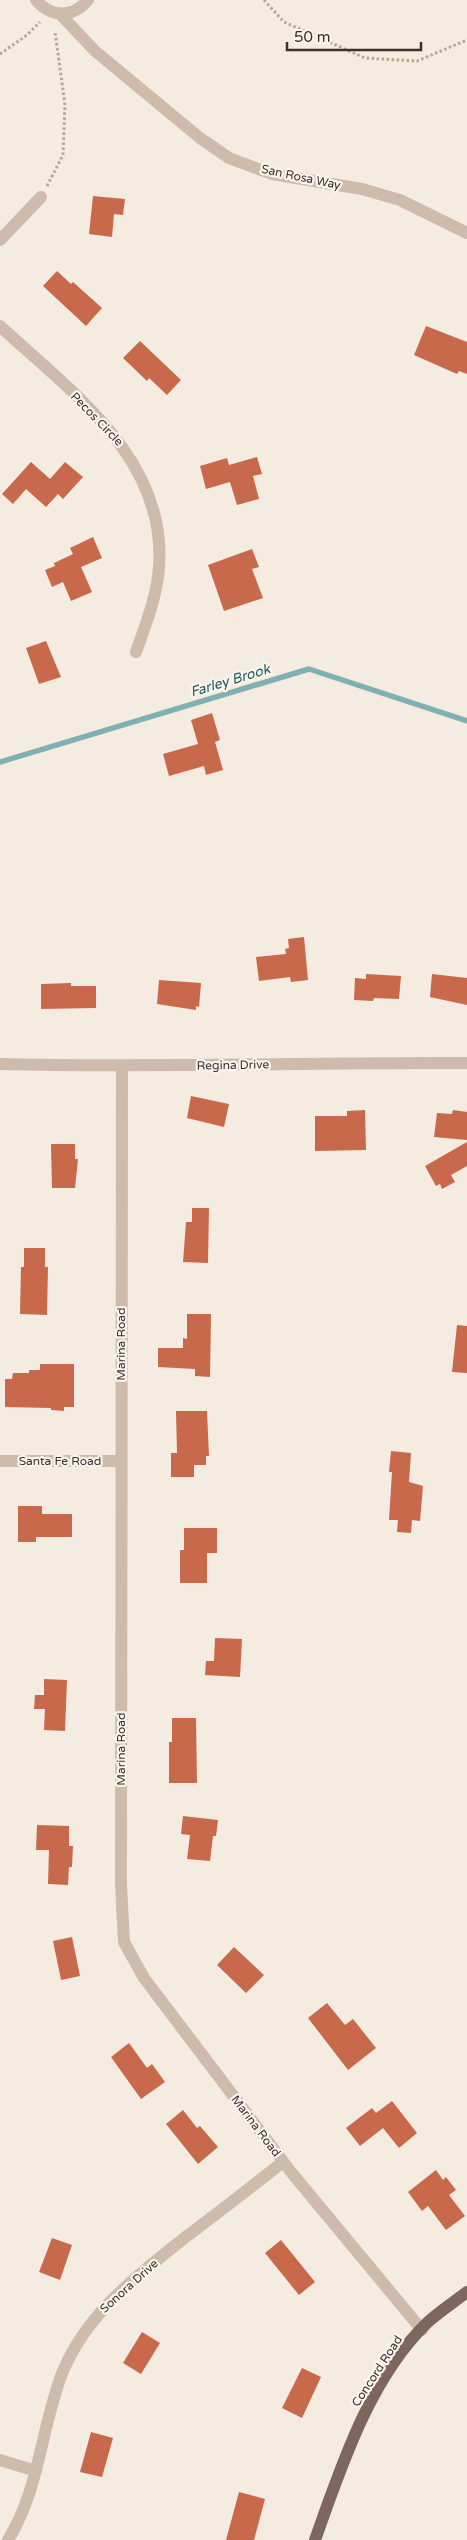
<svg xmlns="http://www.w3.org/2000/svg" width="467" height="2540" font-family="'Varela Round',sans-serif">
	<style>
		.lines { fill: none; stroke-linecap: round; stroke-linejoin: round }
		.stream { stroke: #7fb0b2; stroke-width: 5.5 }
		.building { fill: #c8694b }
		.path { stroke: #b9a596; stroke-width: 3; stroke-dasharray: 2.5 2.5; stroke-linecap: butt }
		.minor { stroke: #cdbbac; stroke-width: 12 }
		.major { stroke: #7d675c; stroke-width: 12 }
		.labels { text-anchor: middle; stroke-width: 4.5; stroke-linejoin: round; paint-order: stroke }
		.street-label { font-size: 12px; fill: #3b302b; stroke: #fbf5ee }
		.water-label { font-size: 14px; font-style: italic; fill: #1f5a5e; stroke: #fbf5ee }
	</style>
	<rect width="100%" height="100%" fill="#f4ebe1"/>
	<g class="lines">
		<path class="stream" d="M0,762L309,669L467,721"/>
	</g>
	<path class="building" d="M93,196L125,199L123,215L114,214L112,237L89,234Z
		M57,271L71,284L73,282L102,308L86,326L43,286Z
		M426,326L467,342V374L459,371L457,374L414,355Z
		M140,341L181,380L167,395L149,378L147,381L123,358Z
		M257,457L262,474L253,476L259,499L237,505L230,482L206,489L200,466L227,458L229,465Z
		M31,462L50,479L65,462L83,477L63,499L58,494L46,507L26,489L13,504L2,494Z
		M93,537L102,558L81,567L92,592L71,601L63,582L52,587L45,570L55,566L54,563L73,554L70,548Z
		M252,549L259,567L252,569L263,598L224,611L208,565Z
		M46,641L61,677L39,684L26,648Z
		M212,713L220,740L215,742L223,770L206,775L204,766L169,776L163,754L198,744L191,720Z
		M304,937L308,980L291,982L290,977L259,981L256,957L286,954L285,949L289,948L288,939Z
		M366,974L401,976L399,999L374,998L373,1001L354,1000L355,978L366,979Z
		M432,974L467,978V1005L430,997Z
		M159,980L201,983L199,1007L196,1006V1010L157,1004Z
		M71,983V986H96V1008L41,1009V984Z
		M191,1096L229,1104L224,1127L187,1118Z
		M365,1110L366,1150L315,1151V1116H347V1111Z
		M453,1110L467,1112V1140L434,1137L437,1113L452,1114Z
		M467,1142V1166L451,1175L455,1182L442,1189L440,1184L436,1186L425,1166Z
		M51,1144H75V1159H78L75,1188H52Z
		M192,1208H209L208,1263L183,1262L186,1222H192Z
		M24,1248H45V1267H48L47,1315L20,1314L21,1267H24Z
		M187,1314H211L210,1377L195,1376V1369L158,1367V1348H183V1338L187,1339Z
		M457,1325L467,1326V1373L452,1372Z
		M40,1364H74V1407H64V1411L51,1410V1408L5,1407V1379H12L13,1373H29V1370H40Z
		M176,1411H207L209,1456H206V1465H194V1477H171V1453H177Z
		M391,1451L411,1453L409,1482L423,1486L420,1521L412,1520L411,1533L397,1532L398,1520H389L392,1472H389Z
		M18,1506H42V1514H72V1537H36V1542H18Z
		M184,1528H217V1553H207V1583H180V1550H184Z
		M215,1638L242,1639L240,1677L205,1675L206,1661H214Z
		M44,1679L67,1680L65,1731L44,1730L45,1709H34L35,1695H44Z
		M172,1718H196L197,1783H169V1742H172Z
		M183,1816L218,1820L216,1836H213L210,1861L187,1859L190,1835L181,1834Z
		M37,1825L69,1826V1846H73L72,1867H69L68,1885L48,1884L49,1850H36Z
		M72,1937L80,1976L61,1980L53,1941Z
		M234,1947L264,1975L246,1993L217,1965Z
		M327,2003L345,2025L353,2019L376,2048L348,2070L308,2018Z
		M129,2043L147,2068L152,2064L165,2082L141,2099L111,2057Z
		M392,2101L417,2133L399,2148L383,2128L360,2146L346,2128L372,2108L376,2113Z
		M183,2110L197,2128L200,2126L218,2147L198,2164L166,2124Z
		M436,2170L443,2180L446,2177L456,2190L449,2195L465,2216L446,2230L428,2206L422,2211L408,2192Z
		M52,2238L72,2245L60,2280L39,2272Z
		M281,2240L315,2282L299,2295L265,2253Z
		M142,2332L160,2343L141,2374L123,2363Z
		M302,2368L321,2377L302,2418L282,2408Z
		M91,2432L113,2438L102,2477L80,2472Z
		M239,2492L265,2499L254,2540H226Z"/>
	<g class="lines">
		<path class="path" d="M264,0L284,22L365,58L417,61L467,40
			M0,54L27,35L40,22
			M47,186L63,155L65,105L55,32"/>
		<path class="minor" d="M36,0C51,18 73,18 88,0
			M60,14L95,51L200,138L229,158L272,174L362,189L400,200L467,233
			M0,240L41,197
			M0,326C71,392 167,458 159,567C157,596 146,624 136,652
			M0,1064C156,1068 311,1062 467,1063
			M122,1067L121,1885L124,1942L144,1978L291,2172L422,2330
			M0,1461H121
			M0,2460L36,2471
			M8,2540C40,2489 41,2426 63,2371C88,2312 138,2275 187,2236C219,2212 251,2187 283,2162"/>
		<path class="major" d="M315,2540C341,2467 370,2377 428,2322C440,2311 454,2302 467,2292"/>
	</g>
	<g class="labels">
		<g class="street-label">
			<text transform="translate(301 177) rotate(12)" y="4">San Rosa Way</text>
			<text transform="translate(97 419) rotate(46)" y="4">Pecos Circle</text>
			<text transform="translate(233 1065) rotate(-1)" y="4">Regina Drive</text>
			<text transform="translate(121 1344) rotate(-90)" y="4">Marina Road</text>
			<text x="60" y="1465">Santa Fe Road</text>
			<text transform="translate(121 1749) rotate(-90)" y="4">Marina Road</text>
			<text transform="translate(256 2126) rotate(53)" y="4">Marina Road</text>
			<text transform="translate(129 2286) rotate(-42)" y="4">Sonora Drive</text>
			<text transform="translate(377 2371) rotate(-57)" y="4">Concord Road</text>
		</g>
		<g class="water-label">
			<text transform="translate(230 680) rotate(-17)" y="5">Farley Brook</text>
		</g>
	</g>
	<path d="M287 42v8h134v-8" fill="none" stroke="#3b302b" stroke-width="2.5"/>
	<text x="294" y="42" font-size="15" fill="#3b302b" stroke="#fbf5ee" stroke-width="4" paint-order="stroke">50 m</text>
</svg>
